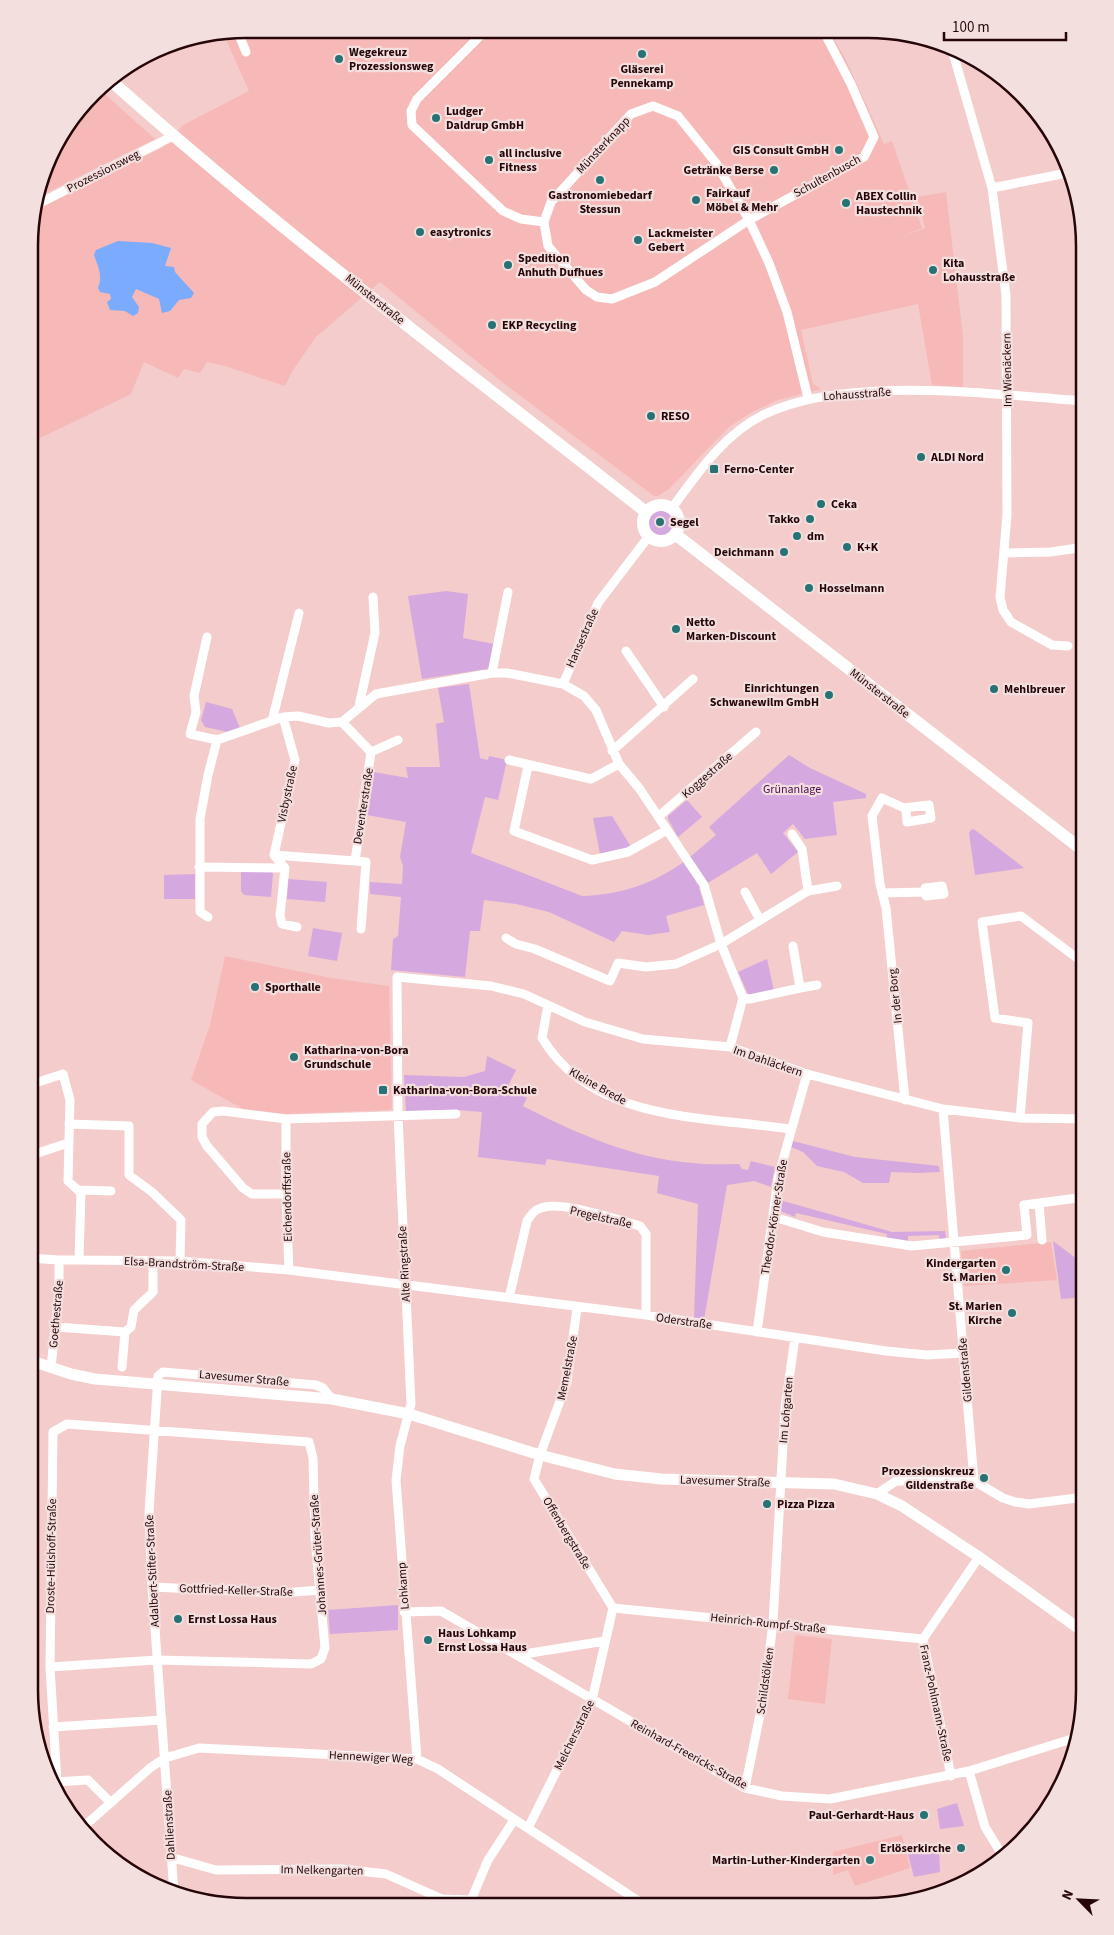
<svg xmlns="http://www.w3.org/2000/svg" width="1114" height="1935" font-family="'Source Sans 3',sans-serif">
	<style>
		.built { fill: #f7b9b8 }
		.green { fill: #d5a8df }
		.water { fill: #7aabfc }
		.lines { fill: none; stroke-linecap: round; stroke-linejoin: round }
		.minor { stroke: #fff; stroke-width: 9 }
		.tertiary { stroke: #fff; stroke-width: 11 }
		.secondary { stroke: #fff; stroke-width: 12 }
		.poi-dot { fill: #277275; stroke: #f2dfde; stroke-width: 2 }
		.labels { text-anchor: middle; stroke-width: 4.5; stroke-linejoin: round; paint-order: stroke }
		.poi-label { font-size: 12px; font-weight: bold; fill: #260608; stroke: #f2dfde; text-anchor: start }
		.street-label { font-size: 12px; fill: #260608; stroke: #f2dfde }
		.park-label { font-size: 12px; fill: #490d55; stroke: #f2dfde }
		.rim { fill: none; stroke: #260608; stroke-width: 2.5 }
	</style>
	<rect width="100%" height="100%" fill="#f3cccb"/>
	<path class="built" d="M245,29L830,32L845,58L884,144L892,141L922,228L901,237L925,228L917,197L946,192L963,336V387L932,385L918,304L801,330L813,384L821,389L778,400L752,412L729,427L669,489L658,496H654L502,382L380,282L316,337L293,370L285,386L225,366L207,362L200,373L184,369L178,378L144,362L131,394L30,443L32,212L162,148L183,125L249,91L223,33Z
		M98,88L155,139L36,198L51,149Z
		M225,956L331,978L389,986L392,1108L390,1110L285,1114L243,1109L191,1080L210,1025Z
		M1051,1242L1057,1280L964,1286L961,1251Z
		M795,1635L832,1639L825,1704L788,1699Z
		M902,1835L910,1868L855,1886L848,1870L833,1875V1852Z"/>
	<path class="green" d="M648 523a13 13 0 1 1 26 0a13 13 0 1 1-26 0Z
		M446,591L468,594L463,638L494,644L490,666L487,669L422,679L408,596Z
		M469,684L480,758L488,760L489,756L507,760L498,800L485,797L471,853L582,896C621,895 655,883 685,861L701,887L699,888L704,905L666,916L670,932L648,935L622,931L614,942L549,912L516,904L484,900L480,931H470L465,977L391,970L393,939L398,936L401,897L370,894V882L402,884L403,866L400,857L406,822L367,815L374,772L408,778L406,767H440L436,724L444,722L438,688Z
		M206,702L232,709L240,728L228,732L205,727L201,720Z
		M789,755L810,768L866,794V798L833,802L837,835L805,839L793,824L783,833L798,852L771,874L757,853L706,884L690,857L716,835L709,827Z
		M687,800L702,817L678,837L668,819V816Z
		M612,816L631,847L600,854L593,818Z
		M972,829L975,830L1024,868L975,875L969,833Z
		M241,871H271L273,874L271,897L244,895L241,891Z
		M195,874V899H164V875Z
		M288,879L327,882L325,902L287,899Z
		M313,928L342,933L337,961L308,956Z
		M767,959L774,991L752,996L748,994L738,972Z
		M487,1056L516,1070L507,1088L527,1098L523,1106C575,1133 634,1159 693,1163C708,1165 724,1164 739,1164L742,1169L748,1170L751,1161L775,1167L771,1187L754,1181L727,1185L704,1320L694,1318L698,1204L657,1193L659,1176L547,1159L545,1165L478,1157L482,1112L458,1110L406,1112L404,1075L464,1077L485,1071Z
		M793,1141L855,1157L939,1166L940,1172L919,1173L891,1172L889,1183H863L844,1172L817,1166L803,1152L791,1147Z
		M780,1200L892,1232L945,1231L946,1237L943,1241H940L939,1235L908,1236V1243L886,1240L887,1234L796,1213L795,1217L780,1211Z
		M1053,1241L1085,1265V1297L1061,1299Z
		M398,1605V1630L330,1634L328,1610Z
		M957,1803L964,1826L940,1829L937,1809Z
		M939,1847L940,1872L914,1877L908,1854Z"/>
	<path class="water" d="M118,241L152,243L171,248L165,266L174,267L175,272L194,293L191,298L179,300L170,311L162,313L159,299L136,289L132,297L139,307L138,313L133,316L125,311L110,310L107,302L111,299L110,294L100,292L98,288C103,276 98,266 94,255L96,250Z"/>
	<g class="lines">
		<path class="minor" d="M237,30L246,52
			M486,30L417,99L411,111L412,125L503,211L521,219L544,222
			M951,46L992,188L1006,295L1007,515L1000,597L1003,610L1011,622L1052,645L1068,646
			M954,57L967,53
			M992,188L1072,172
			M34,206L173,136
			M808,398L787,312L769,263L749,220L716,163L678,116L653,106L631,114L551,202L544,222L548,246L586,290L597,297L612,299L655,282L749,220L864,157L874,137L851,84L824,32
			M672,508C697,474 724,434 763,415C845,374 995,395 1085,401
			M1004,553L1051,552L1085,547
			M207,637L194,696L196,712L190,734L217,740L283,717L298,716L329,723L342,722L376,694L492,673H507L563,684L584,696L596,710L619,764L639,788L704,885L721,944L743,998L730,1047
			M626,651L664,707
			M492,673L508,592
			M563,684L598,603L649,536
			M359,706L375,633L373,597
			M283,717L295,760L274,855L285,868L280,915L282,924L297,927
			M272,721L299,613
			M342,722L371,752L355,861L366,862L361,929
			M612,751L693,679
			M371,752L398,740
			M509,760L591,779L619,764
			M528,766L514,831L592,860L628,852L667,830
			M658,817L756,732
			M792,834L802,849L808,891
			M274,855L355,861
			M199,867L285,868
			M942,886L944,894L926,896L925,888Z
			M745,892L760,920
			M882,893L926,892
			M208,917L200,912V819L208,775L217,740
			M506,938L516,944L535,949L610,981L618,963L646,967L676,964L721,944L808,891L837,886
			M800,988L817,985
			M743,998L750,999L800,988L793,946
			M548,1005L542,1038C593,1123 705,1116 790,1129
			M29,1085L63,1074L70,1100L68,1181L81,1193L79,1260H59V1290L51,1368
			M905,1100L886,908L880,884L872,816L882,798L904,808L929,805L931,818L907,822L906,809
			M943,1109L974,1481
			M456,1114L286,1119V1194L289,1270L646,1315L886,1351L927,1355L963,1353
			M1020,1118L1028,1023L995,1018L982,922L1021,916L1085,964
			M69,1124L129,1126V1175L152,1192L181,1220L180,1261
			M29,1156L68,1143
			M79,1190L111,1191
			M286,1194H252L243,1188L207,1146L202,1137V1124L213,1112L223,1111L286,1119
			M1039,1203L1042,1240
			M774,1217L823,1232L912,1246L1027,1235L1024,1205L1085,1197
			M29,1258L59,1260
			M79,1260L180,1261L289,1270
			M509,1298L527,1221C531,1215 534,1210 541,1208C561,1200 617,1220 640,1226L646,1234V1315
			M577,1308L567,1382L540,1455L534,1479L613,1608
			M56,1327L125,1332L131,1327L134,1310L153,1292V1261
			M757,1332L778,1178L807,1074
			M122,1367L125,1332
			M877,1494L896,1481H974L1003,1498L1015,1502L1029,1504L1085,1497
			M152,1587L283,1593L320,1590
			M613,1608L923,1639
			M404,1612L441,1611L745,1788L782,1796L830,1799L969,1771L1078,1737
			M518,1655L605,1641
			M50,1667L157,1660L311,1664L321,1659L325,1648L315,1539L313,1458L309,1442L67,1424L53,1432L50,1667L57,1782
			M53,1727L162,1720
			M417,1759L396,1480L400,1446L411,1404L398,1115L397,977L491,986L524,994L585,1022L643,1039L730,1047L807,1074L943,1109L1020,1118L1085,1119
			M969,1771L985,1827L1004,1858
			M951,1776L923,1639L979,1557
			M54,1782L88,1780L111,1803
			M745,1788L764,1695L773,1623L785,1408L795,1338
			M528,1828L592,1700L613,1608
			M81,1829L150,1768L165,1758L199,1748L417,1759L438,1769L646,1906
			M170,1857L216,1870L342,1869L386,1874L442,1899L470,1900L478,1905
			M174,1893L152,1587L149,1512L158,1376L163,1372L175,1373L316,1385L323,1388L332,1399
			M469,1905L488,1860L514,1820"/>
		<path class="tertiary" d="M29,1360L71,1374L95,1379L332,1399L409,1414L540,1455L615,1474L661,1479L834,1484L877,1494L902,1506L979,1557L1085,1633"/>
		<path class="secondary" d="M109,79C280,232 466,370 646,512
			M643 523a18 18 0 1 1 36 0a18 18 0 1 1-36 0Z
			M675,534L1085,852"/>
	</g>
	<g class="poi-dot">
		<circle cx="642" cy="54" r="5"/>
		<circle cx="339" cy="59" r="5"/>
		<circle cx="436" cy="118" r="5"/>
		<circle cx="839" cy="150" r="5"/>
		<circle cx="489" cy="160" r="5"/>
		<circle cx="774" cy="170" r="5"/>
		<circle cx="600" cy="180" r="5"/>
		<circle cx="696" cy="200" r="5"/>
		<circle cx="846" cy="203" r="5"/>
		<circle cx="420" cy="232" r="5"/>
		<circle cx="638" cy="240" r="5"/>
		<circle cx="508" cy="265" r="5"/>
		<circle cx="933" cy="270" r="5"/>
		<circle cx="492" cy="325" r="5"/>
		<circle cx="651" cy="416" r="5"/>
		<circle cx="921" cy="457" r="5"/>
		<rect x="709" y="464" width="10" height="10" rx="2.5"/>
		<circle cx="821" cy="504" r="5"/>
		<circle cx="810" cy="519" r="5"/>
		<circle cx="660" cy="522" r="5"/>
		<circle cx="797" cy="536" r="5"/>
		<circle cx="847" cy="547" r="5"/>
		<circle cx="784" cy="552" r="5"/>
		<circle cx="809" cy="588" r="5"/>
		<circle cx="676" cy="629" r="5"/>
		<circle cx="994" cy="689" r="5"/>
		<circle cx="829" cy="695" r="5"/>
		<circle cx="255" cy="987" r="5"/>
		<circle cx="294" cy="1057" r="5"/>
		<rect x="378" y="1085" width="10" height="10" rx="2.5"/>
		<circle cx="1006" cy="1270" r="5"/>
		<circle cx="1012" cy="1313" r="5"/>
		<circle cx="984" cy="1478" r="5"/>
		<circle cx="767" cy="1504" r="5"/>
		<circle cx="178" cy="1619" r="5"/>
		<circle cx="428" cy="1640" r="5"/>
		<circle cx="924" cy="1815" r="5"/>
		<circle cx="961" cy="1848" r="5"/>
		<circle cx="870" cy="1860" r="5"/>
	</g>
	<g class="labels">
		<g class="poi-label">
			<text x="349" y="56">Wegekreuz<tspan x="349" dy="14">Prozessionsweg</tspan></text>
			<text x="642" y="73" text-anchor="middle">Gläserei<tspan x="642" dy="14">Pennekamp</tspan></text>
			<text x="446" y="115">Ludger<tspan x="446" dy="14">Daldrup GmbH</tspan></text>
			<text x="829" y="154" text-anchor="end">GIS Consult GmbH</text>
			<text x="499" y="157">all inclusive<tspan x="499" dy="14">Fitness</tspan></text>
			<text x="764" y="174" text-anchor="end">Getränke Berse</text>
			<text x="706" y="197">Fairkauf<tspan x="706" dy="14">Möbel &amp; Mehr</tspan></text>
			<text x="600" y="199" text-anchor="middle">Gastronomiebedarf<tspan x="600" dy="14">Stessun</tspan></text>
			<text x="856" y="200">ABEX Collin<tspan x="856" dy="14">Haustechnik</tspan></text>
			<text x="430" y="236">easytronics</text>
			<text x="648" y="237">Lackmeister<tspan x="648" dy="14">Gebert</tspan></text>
			<text x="518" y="262">Spedition<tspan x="518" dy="14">Anhuth Dufhues</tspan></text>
			<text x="943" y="267">Kita<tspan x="943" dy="14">Lohausstraße</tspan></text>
			<text x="502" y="329">EKP Recycling</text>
			<text x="661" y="420">RESO</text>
			<text x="931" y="461">ALDI Nord</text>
			<text x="724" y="473">Ferno-Center</text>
			<text x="831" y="508">Ceka</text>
			<text x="800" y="523" text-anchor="end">Takko</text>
			<text x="670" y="526">Segel</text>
			<text x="807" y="540">dm</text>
			<text x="857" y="551">K+K</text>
			<text x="774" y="556" text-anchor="end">Deichmann</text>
			<text x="819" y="592">Hosselmann</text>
			<text x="686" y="626">Netto<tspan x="686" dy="14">Marken-Discount</tspan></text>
			<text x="819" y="692" text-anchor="end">Einrichtungen<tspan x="819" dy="14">Schwanewilm GmbH</tspan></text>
			<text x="1004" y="693">Mehlbreuer</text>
			<text x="265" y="991">Sporthalle</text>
			<text x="304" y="1054">Katharina-von-Bora<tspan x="304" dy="14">Grundschule</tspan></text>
			<text x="393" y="1094">Katharina-von-Bora-Schule</text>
			<text x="996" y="1267" text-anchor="end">Kindergarten<tspan x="996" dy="14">St. Marien</tspan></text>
			<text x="1002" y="1310" text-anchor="end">St. Marien<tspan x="1002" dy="14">Kirche</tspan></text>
			<text x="974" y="1475" text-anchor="end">Prozessionskreuz<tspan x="974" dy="14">Gildenstraße</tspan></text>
			<text x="777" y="1508">Pizza Pizza</text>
			<text x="188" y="1623">Ernst Lossa Haus</text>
			<text x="438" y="1637">Haus Lohkamp<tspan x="438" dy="14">Ernst Lossa Haus</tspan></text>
			<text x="914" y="1819" text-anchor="end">Paul-Gerhardt-Haus</text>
			<text x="951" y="1852" text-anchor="end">Erlöserkirche</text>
			<text x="860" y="1864" text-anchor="end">Martin-Luther-Kindergarten</text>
		</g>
		<g class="street-label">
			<text transform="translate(603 145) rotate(-47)" y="4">Münsterknapp</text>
			<text transform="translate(103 171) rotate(-27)" y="4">Prozessionsweg</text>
			<text transform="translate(827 176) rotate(-29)" y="4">Schultenbusch</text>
			<text transform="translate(375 299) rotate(39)" y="4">Münsterstraße</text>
			<text transform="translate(1007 370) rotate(-91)" y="4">Im Wienäckern</text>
			<text transform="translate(857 394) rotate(-4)" y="4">Lohausstraße</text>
			<text transform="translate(582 638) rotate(-66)" y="4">Hansestraße</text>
			<text transform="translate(880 693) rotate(38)" y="4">Münsterstraße</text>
			<text transform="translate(707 775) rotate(-41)" y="4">Koggestraße</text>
			<text transform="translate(287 794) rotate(-78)" y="4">Visbystraße</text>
			<text transform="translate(363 806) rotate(-81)" y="4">Deventerstraße</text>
			<text transform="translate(895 996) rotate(-96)" y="4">In der Borg</text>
			<text transform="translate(768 1061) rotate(19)" y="4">Im Dahläckern</text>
			<text transform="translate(598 1086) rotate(29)" y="4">Kleine Brede</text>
			<text transform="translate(287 1197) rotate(-91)" y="4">Eichendorffstraße</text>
			<text transform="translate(601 1217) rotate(13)" y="4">Pregelstraße</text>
			<text transform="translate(774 1217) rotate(-81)" y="4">Theodor-Körner-Straße</text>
			<text transform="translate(184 1264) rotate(3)" y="4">Elsa-Brandström-Straße</text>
			<text transform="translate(404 1264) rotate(-93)" y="4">Alte Ringstraße</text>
			<text transform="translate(56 1314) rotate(-85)" y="4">Goethestraße</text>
			<text transform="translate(684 1321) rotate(8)" y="4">Oderstraße</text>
			<text transform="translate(567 1368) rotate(-79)" y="4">Memelstraße</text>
			<text transform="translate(965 1370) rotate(-95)" y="4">Gildenstraße</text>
			<text transform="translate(244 1378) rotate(5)" y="4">Lavesumer Straße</text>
			<text transform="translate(786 1410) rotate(-85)" y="4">Im Lohgarten</text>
			<text transform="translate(725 1481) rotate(2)" y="4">Lavesumer Straße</text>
			<text transform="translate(567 1533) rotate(59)" y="4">Offenbergstraße</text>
			<text transform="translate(318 1555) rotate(-94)" y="4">Johannes-Grüter-Straße</text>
			<text transform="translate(51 1556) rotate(-89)" y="4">Droste-Hülshoff-Straße</text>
			<text transform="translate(152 1571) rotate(-93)" y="4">Adalbert-Stifter-Straße</text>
			<text transform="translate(403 1586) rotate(-94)" y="4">Lohkamp</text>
			<text transform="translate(236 1590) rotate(2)" y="4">Gottfried-Keller-Straße</text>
			<text transform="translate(768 1623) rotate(6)" y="4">Heinrich-Rumpf-Straße</text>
			<text transform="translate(765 1681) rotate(-82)" y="4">Schildstölken</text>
			<text transform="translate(936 1703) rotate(78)" y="4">Franz-Pohlmann-Straße</text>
			<text transform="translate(574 1735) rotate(-64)" y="4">Melchersstraße</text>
			<text transform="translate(689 1754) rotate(29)" y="4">Reinhard-Freericks-Straße</text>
			<text transform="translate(371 1757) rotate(3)" y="4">Hennewiger Weg</text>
			<text transform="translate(169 1825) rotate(-93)" y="4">Dahlienstraße</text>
			<text transform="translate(322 1870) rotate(1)" y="4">Im Nelkengarten</text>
		</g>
		<g class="park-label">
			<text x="792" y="793">Grünanlage</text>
		</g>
	</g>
	<path d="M0 0H1114V1935H0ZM246 38H868A208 208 0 0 1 1076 246V1690A208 208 0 0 1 868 1898H246A208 208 0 0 1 38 1690V246A208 208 0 0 1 246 38Z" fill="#f2dfde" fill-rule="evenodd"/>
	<path class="rim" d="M246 38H868A208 208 0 0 1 1076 246V1690A208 208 0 0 1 868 1898H246A208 208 0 0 1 38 1690V246A208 208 0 0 1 246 38Z"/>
	<g transform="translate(1079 1900) rotate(294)" stroke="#f2dfde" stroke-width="4" paint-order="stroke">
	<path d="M0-4L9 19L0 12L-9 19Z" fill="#260608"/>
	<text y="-8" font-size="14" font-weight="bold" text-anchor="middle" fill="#260608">N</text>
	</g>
	<path d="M944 32v8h122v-8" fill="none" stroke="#260608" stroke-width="2.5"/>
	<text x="952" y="32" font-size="15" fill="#260608" stroke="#f2dfde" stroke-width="4" paint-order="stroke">100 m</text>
</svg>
